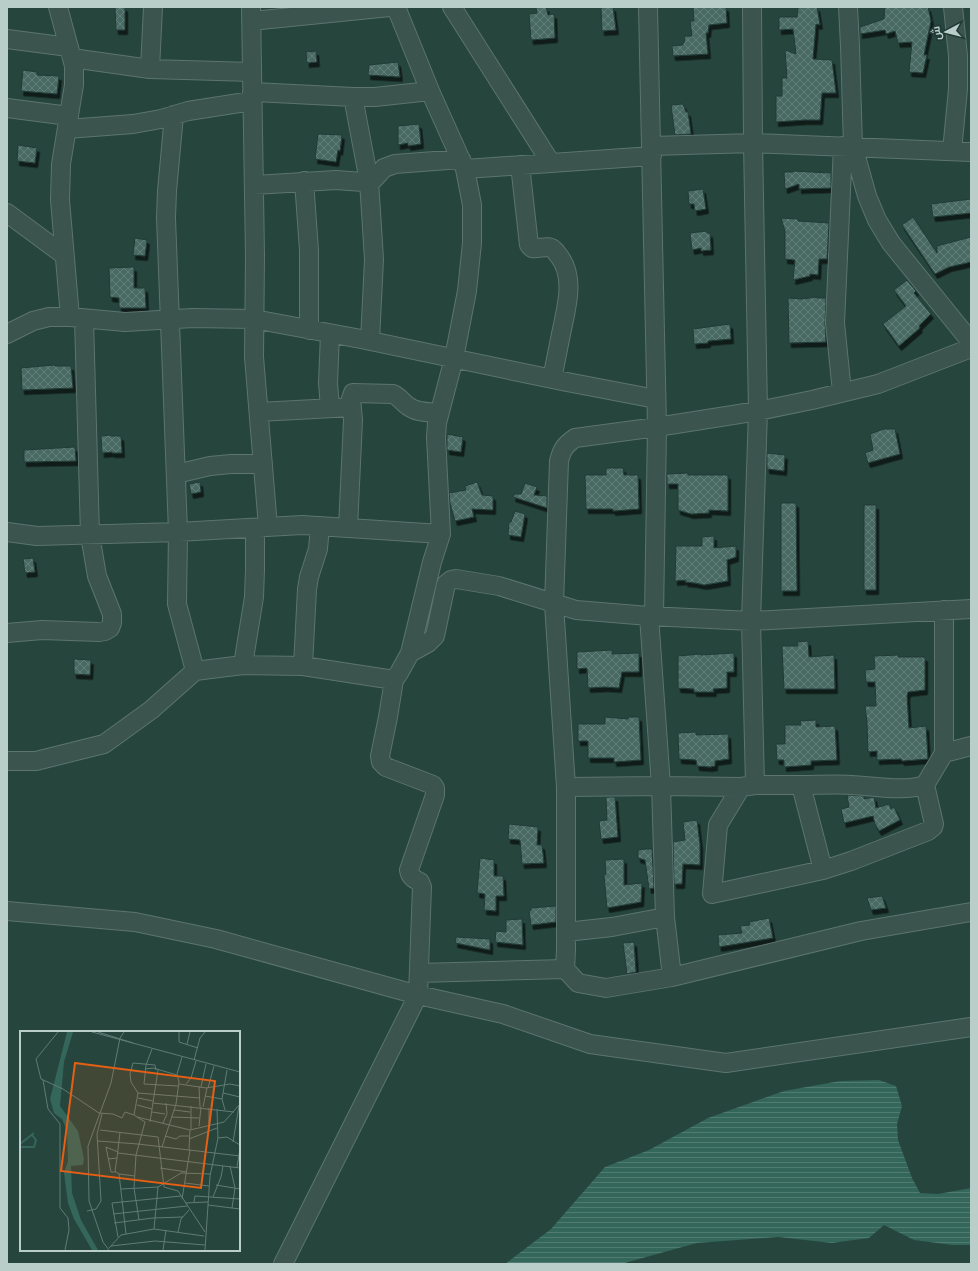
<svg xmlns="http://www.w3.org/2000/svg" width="978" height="1271" font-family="Helvetica,Cairo,sans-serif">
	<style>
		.water { fill: url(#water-rules) }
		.building { fill: url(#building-cross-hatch); stroke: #223b36; filter: url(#shadow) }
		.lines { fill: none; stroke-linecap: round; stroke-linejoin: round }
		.minor-casing { stroke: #5d746f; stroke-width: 20 }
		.minor { stroke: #3b544e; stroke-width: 18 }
		.inset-river { fill: none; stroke: #34665a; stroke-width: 2 }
		.inset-road { fill: none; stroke: #617b75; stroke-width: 1 }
		.view { fill: #e65f15; fill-opacity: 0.15; stroke: #e65f15; stroke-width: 2 }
		.inset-edge { fill: none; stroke: #b9cdc9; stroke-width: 2 }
	</style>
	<defs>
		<pattern id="water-rules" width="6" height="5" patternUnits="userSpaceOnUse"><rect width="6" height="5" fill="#34665a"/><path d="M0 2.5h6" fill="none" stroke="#4f7b70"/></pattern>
		<pattern id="building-cross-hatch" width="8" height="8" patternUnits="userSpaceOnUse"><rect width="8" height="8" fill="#4a6b64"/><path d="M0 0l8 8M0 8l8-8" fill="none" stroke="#627f79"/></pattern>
		<filter id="shadow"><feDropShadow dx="2.5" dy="4.5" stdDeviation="0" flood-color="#0009"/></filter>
	</defs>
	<rect width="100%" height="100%" fill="#26453d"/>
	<path class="water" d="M879,1080L896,1086L902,1106L897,1124L898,1140L912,1178L920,1193L938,1194L971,1188V1245H952L914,1240L884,1225L869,1238L832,1243L778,1237L697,1243L621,1264H505L551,1229L605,1167L649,1150L708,1118L784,1091L840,1081Z"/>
	<path class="building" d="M115,7H125V30H116Z
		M536,7H546L548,15L554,14L555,38L531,40L529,14L537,13Z
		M601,7H613L616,30L602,31Z
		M693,7H726L727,23L709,25L708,33H706L708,54L673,56L672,46L683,45V43H684L685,36H692L690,21H694Z
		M808,7H817L820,25L816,24L813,59L832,60L836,93H822L820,120H804L776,122V96H782V78H787L785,50L796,54L793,29L779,30V17H797L798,8Z
		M885,7H928L931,21L924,55H927L923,73L909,72L912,42L898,43L895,31L886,34L885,30L860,34V27L884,19Z
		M316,51L317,62L307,63L306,52Z
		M398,62L400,77L368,75L369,65Z
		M23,70L37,72V75L59,76L57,94L21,91Z
		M683,104L686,112H688L691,134L675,135L671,105Z
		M419,124L421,144L408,146V143L398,145V126Z
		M318,134L342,135L340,151L338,150L336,162L315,159Z
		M18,145L37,148L35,163L17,161Z
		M793,171L831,173V188L799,189V184L785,189L784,172H793Z
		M703,189L706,209L695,211L694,204H689L688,191Z
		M971,199V213L933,217L931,204Z
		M913,217L937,253V246L971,237V262L949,267L935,274L902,225Z
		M781,218L798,219V221L829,223L827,259H819L818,275L810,274V276L793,280L795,260L785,259V231Z
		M707,231V233H710L711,250L701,251V248L692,250L690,233Z
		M135,238L147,240L145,256L133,255Z
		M134,267V288H145L146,308H119V298L110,297L109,268Z
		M907,280L916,291L914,293L931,314L919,326L920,328L899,346L883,324L906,306L894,290Z
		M817,297V298H826L825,323L826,342L789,343L788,298L802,299Z
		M730,324L731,339L708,341V343L694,344L693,329Z
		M54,365L55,366H71L73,388L22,390L21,368Z
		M884,429H895L900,454L868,463L865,453L873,450L870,434Z
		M447,434L463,437L461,452L447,450Z
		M111,435V436H121L122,453H112V452L102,453L101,436Z
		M75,447L76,461L24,462V450Z
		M767,453L785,455L784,471L767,469Z
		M606,468H623L624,475H638L639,509L613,511V509H586L585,475H606Z
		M688,473V475H728V511L709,510V513L691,514L678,510V484H667V474Z
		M200,482L201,492L191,494L189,484Z
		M477,482L482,495L493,496V510L472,509L474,517L455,521L450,503L449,493L466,490L465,486Z
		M525,483L537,487L534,495L547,496V508L513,497L514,494H521Z
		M781,503H796L797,591H781Z
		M864,505H876V590H864Z
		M515,511L525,514L521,537L508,535L509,522H511Z
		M714,536V548L736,546V557L727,560L728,581L704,585L695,583L685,582L686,580L675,581L676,546H702V537Z
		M33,558L35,572L25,573L23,559Z
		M808,641L809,657L834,655L835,689H784L782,646H798L797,642Z
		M612,650V654L639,653V672H622L619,688L605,687L588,688L587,668L577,669V652Z
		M734,653V672H727V688L713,689L714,692H694V689L678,688V656L701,654V655Z
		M899,655L898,657H925V690L908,692L907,696L909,728L926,726L928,759L902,761L901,759L877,760V751L868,752L867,722L865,706H876L875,682H866L865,670L875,669L874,656Z
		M74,659L91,660L90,675L74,674Z
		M605,717L628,719V717H639L641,760L614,762V758H588V741H578V724H605Z
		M816,720V727L835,726L837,760L811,761V765L784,767V760H777L776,744H785V725H801L800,721Z
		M696,732V735L728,734L729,759L715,761V766L710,767L697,766L696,760L679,759L678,733Z
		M847,795L864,796V799L874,797L876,808L889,804L891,809L894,807L900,820L879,831L875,824L873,816L844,823L841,809L849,807Z
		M606,797H615L618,837L601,839L599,821L607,820Z
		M697,820L700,845V865L683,864L682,884H674L673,842L685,840L683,822Z
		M509,824L538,827L537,845H542L544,863L522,864L520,840L508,839Z
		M646,849H652L654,888L649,889L645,860L638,858V850Z
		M480,858L494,860V876H503L504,896H496V911L484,910L485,894L477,893Z
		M624,859V885L642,883L641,902L607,908L604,875L606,874L605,860Z
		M882,896L886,908L871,910L867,898Z
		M556,906V922L531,925L529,911L531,910V908Z
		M769,918L773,938L719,947L718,935L742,933L740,926L750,925L749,922Z
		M522,919L523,945L495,942L496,931L506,932V920Z
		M456,937L490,939V950L455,943Z
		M634,942L636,972L627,974L623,943Z"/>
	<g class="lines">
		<g class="minor-casing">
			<path id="minor" d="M58,7L74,66V85L61,164L60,200L70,317
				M251,7L255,256L254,357L268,527
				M452,7L551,163
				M648,7L657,427L654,616
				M752,7L753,143L758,411L751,621L755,785
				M848,7L850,46L853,146L867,196L877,220L891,243L971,342
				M251,21L390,7
				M7,39L69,47
				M72,58L150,69L252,72
				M150,69L153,7
				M252,92L353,97H375L430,91
				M353,97L369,181L374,259L370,341
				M7,108L69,116
				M174,115L167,191L166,218L178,532L177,604L195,671
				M67,129L133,124L161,119L188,111L252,101
				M652,146L753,143L971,152
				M952,151L958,89V56L953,7
				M520,165L529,245L532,248C539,249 548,245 553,249C556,251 557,254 559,256C576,278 566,309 561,334C558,349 555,364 552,379
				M465,169L652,156
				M304,181L309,250V330
				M254,185L336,180L363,182L374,179L384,168L395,164L461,159
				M7,213L64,255
				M7,334L33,321L49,317H70L125,322L193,318L254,319L361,339L567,382L656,399
				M330,334L328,383L330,408
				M971,348L878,384L812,400L758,411L657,427L575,438C565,445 562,449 559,461L554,604L566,787V950L565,969L578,983L606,988L672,977L861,931L971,912
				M842,392L835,323L843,146
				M259,412L352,407
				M176,474L210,466L231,464H263
				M348,528L353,420L351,399L353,393L393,394C400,397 402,402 408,406C417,413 429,412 439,413
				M7,532L37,536L178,532L302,525L441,534
				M649,616L661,786L665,917L672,977
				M7,633L42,630L99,632L105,631L110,628L112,623V614L97,576L90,535L84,319
				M410,653L428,643L435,636L446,584L451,580L456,579L499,586L576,610L649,616L751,621L971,609
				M243,665L254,597L255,570V528
				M303,666L307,589L309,577L318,549L320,526
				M944,753L971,746
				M7,761H36L104,744L151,710L195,671L243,665L303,666L394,680L399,673L410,653L432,562L441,534L436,437L437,423L454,358L467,291L472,243V205L465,169L430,91L396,7
				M801,785C818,785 835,784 851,785C874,786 903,792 925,785L944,753V610
				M566,787L661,786L741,787L755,785H801L823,870
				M741,787L718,825L712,894L823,870L851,861L928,831L933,827L934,824L925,785
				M7,911L135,922L216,939L418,995L503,1014L590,1044L726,1063L971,1027
				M566,932L612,927L665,917
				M419,973L565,969
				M283,1264L418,995L422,887L420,882C414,879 410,877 409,870L435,795V788L433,785L386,767L381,762L380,756L388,717L394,680"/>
		</g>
		<use href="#minor" class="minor"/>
	</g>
	<g transform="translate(20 1031)">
		<rect width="220" height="220" fill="#26453d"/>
		<path d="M47,1H53L44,31L40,75L58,100L64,128L63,134L51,135L52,162L61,189L78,219H72L54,188L48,172L44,142L48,130L47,100L42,88L34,82L30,68Z" fill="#34665a"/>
		<path class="inset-river" d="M0,113L14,102M0,116H14L16,109L12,104"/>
		<path class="inset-road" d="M38,1L16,28L21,48L43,58L79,82L93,83L102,87L105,81L114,84M72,1L220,41M78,1L113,12M159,1V11L178,17M167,13L170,1M132,18L126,34L124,53L158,55M174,29L180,7L185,1M125,38L133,37L157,44M136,39L135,34L113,32L110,43L111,51L118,62L114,84L117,86L170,99L204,91L220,73M23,49L28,78L40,93V177L48,187L49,199L45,219M159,53L186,57L210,53L220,55M166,53L171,47L176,30M179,55L180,76M181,56L186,33M188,57L194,35M118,62L180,67M203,62L220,66M185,65L202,68M118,67L133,70M133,72L214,81M117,74L132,78M171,75V98M183,76L187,57M154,79L170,81M205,79L202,68L207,39M132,81L145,83M117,86L125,91L116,124L114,157L119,189M152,86L179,87M130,91L138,39M143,92L147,83L146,72M189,93V77M179,95L181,76M80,99L138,106L144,156L158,160L185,201M145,105L156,108L160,105H169M198,107L207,106L220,114M169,108L197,97M78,110L118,113M213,111L219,75M118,113L220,125M142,116L156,73L159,51L157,43L162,26M169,119L170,99M98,122L220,137M97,127L95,140L99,143L106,203M88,128L97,127L100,101M210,135L215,157L212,177M217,136L220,118M140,137L167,141M96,141H91L86,116L98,121M99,143L115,145M165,152L189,155M196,154L220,158M101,158L138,156L161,142L191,143M193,166L201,146L203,135M162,168L170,119M174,171L175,165L220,168M165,172L188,171M188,174L190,145L198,107L197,78M67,180L76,178L81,170L77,103L82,83M93,183L167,175M94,192L133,187L163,186M134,198L138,156M158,201L161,188L169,179M98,206L92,172L161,165M91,215L135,210L185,214M89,217L101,204L134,198L184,205M89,219L83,211L69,170L68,115L91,52L100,7L104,1M143,219L146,199M185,219L188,174L220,178"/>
		<path class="view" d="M55,32L195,50L181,157L41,140Z"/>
		<rect width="220" height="220" class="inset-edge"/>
	</g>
	<rect width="978" height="1271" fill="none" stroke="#b9cdc9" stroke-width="16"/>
	<g transform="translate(946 32) rotate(263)" stroke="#203a34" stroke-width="3" paint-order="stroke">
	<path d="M0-3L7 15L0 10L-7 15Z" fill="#b9cdc9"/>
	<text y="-6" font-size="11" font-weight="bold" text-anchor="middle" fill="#b9cdc9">ش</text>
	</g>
</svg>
